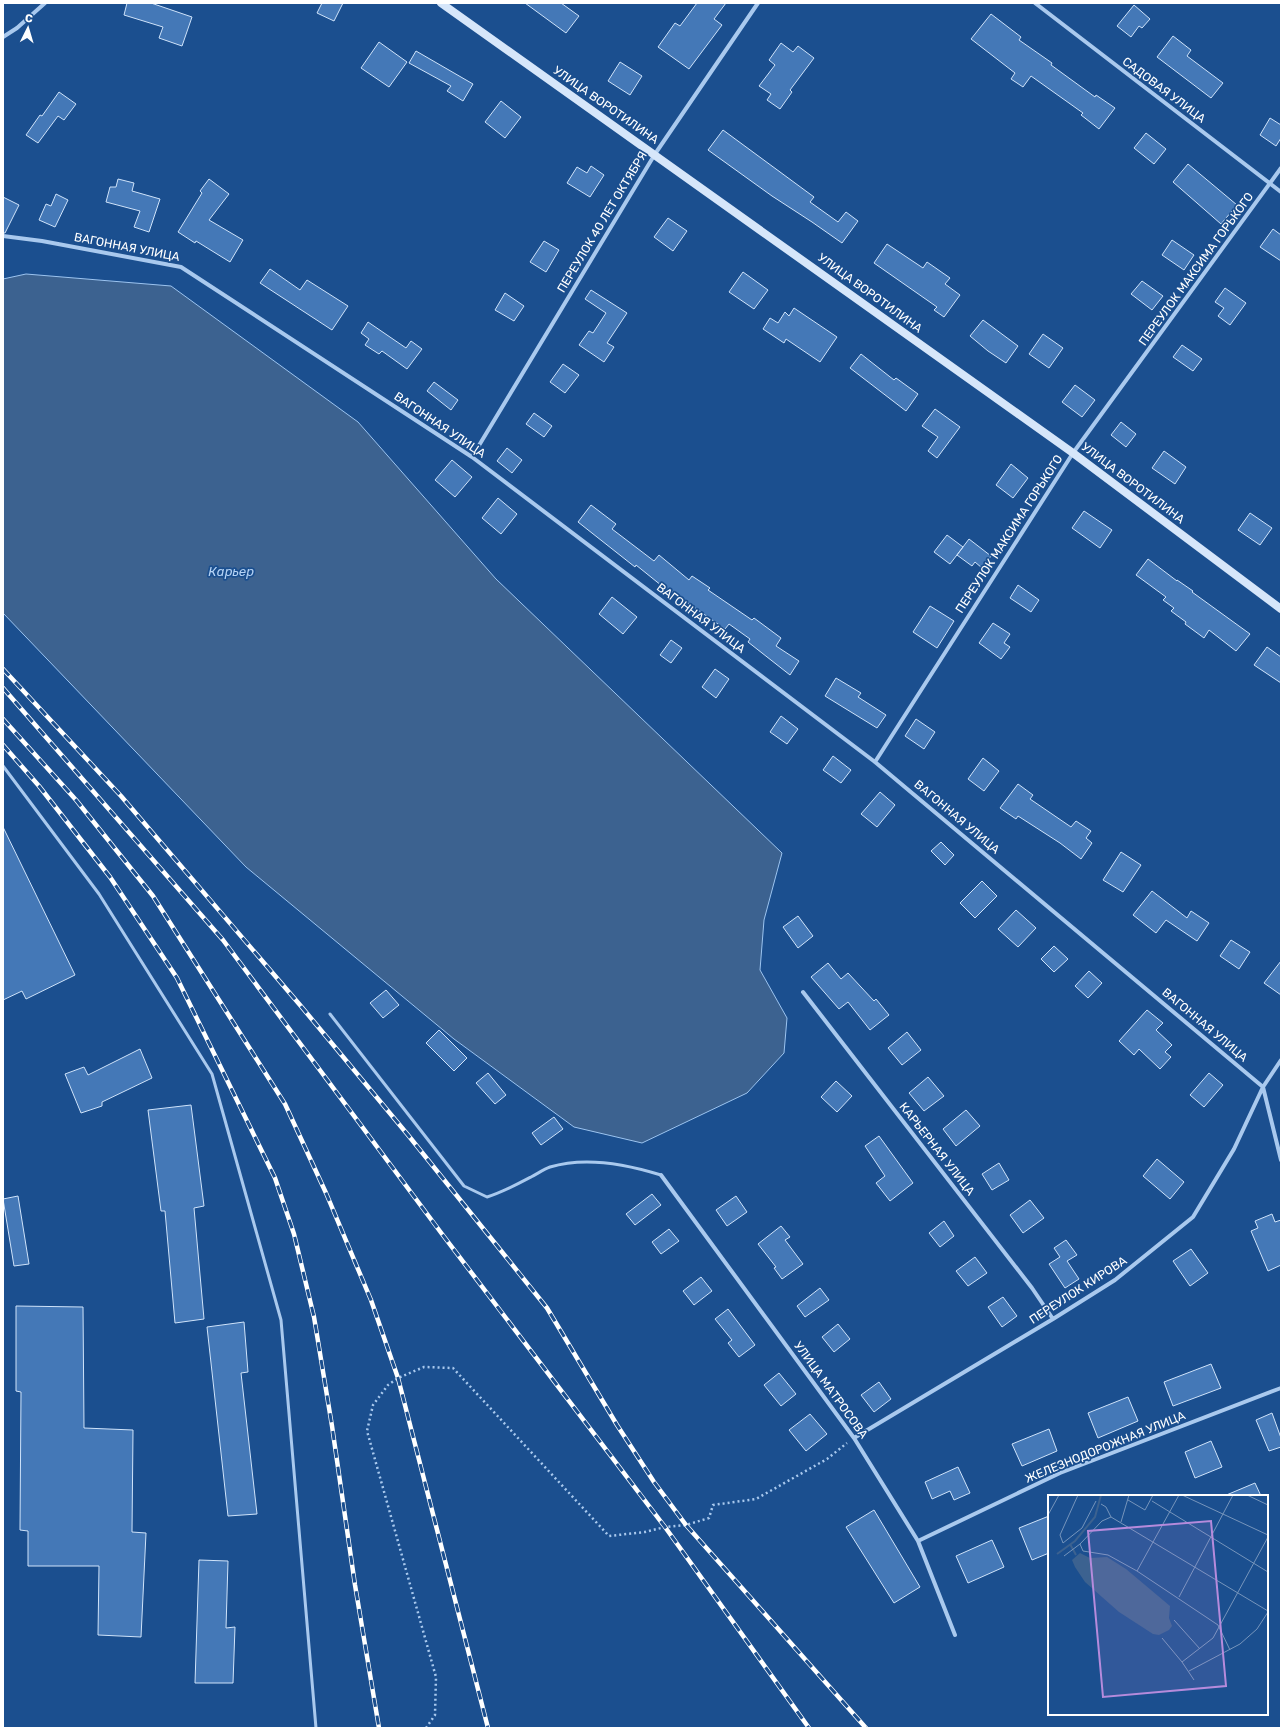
<svg xmlns="http://www.w3.org/2000/svg" width="1284" height="1731" font-family="Rubik,sans-serif">
	<style>
		.water { fill: #3c6290; stroke: #9cc4f0 }
		.building { fill: #4478b7; stroke: #cfe3fa }
		.lines { fill: none; stroke-linecap: round; stroke-linejoin: round }
		.path { stroke: #a9c9ee; stroke-width: 2.5; stroke-dasharray: 2 3; stroke-linecap: butt }
		.lane { stroke: #a9c9ee; stroke-width: 3 }
		.street { stroke: #a9c9ee; stroke-width: 4 }
		.secondary { stroke: #d6e6fa; stroke-width: 8 }
		.rail-casing { stroke: #fff; stroke-width: 4.5 }
		.rail { stroke: #1b4f8f; stroke-width: 3; stroke-dasharray: 9; stroke-linecap: butt }
		.labels { text-anchor: middle; stroke-width: 3.5; stroke-linejoin: round; paint-order: stroke }
		.street-label { font-size: 12px; fill: #fff; stroke: #1b4f8f }
		.water-label { font-size: 13px; font-style: italic; fill: #b5d3f5; stroke: #1b4f8f }
		.inset-river { fill: none; stroke: #3c6290; stroke-width: 2 }
		.inset-road { fill: none; stroke: #7695bc; stroke-width: 1 }
		.view { fill: #b68bdc; fill-opacity: 0.15; stroke: #b68bdc; stroke-width: 2 }
		.inset-edge { fill: none; stroke: #fff; stroke-width: 2 }
	</style>
	<rect width="100%" height="100%" fill="#1b4f8f"/>
	<path class="water" d="M26,274L171,286L358,422L496,579L782,853L764,920L760,970L787,1018L784,1053L747,1093L642,1143L574,1127L454,1039L246,867L3,613V279Z"/>
	<path class="building" d="M127,3H151L192,17L182,46L159,38L163,27L124,15Z
		M322,3H343L334,21L317,13Z
		M525,3H561L579,16L566,33Z
		M697,3H726L714,19L722,25L689,69L658,47L675,23L680,26Z
		M1134,5L1150,19L1142,28L1139,26L1131,37L1117,26Z
		M991,14L1021,37L1019,40L1052,63L1051,65L1095,97L1096,95L1115,108L1099,129L1081,115L1083,113L1031,76L1023,87L1011,79L1015,73L971,39Z
		M1173,36L1191,50L1187,56L1223,83L1211,98L1157,57Z
		M379,42L407,62L389,87L361,68Z
		M781,43L793,52L798,46L814,58L790,90L792,92L780,109L767,100L771,94L759,86L775,65L769,60Z
		M416,51L473,84L463,101L447,91L451,86L409,63Z
		M620,62L642,76L630,95L608,81Z
		M59,92L76,104L64,120L58,116L38,143L26,135L40,115L42,116Z
		M501,101L521,117L505,138L485,122Z
		M1270,118L1281,125V138L1276,146L1260,135Z
		M723,130L814,197L810,202L838,222L846,212L858,221L842,243L812,222L772,196L708,150Z
		M1146,133L1166,149L1154,164L1134,148Z
		M1188,164L1237,205L1221,224L1173,182Z
		M591,166L604,175L590,197L567,183L577,167L587,173Z
		M118,179L134,183L132,191L160,199L149,232L134,227L140,211L106,202L110,187H116Z
		M209,179L229,194L209,220L243,240L230,262L196,241L195,243L178,232L202,193L200,191Z
		M56,194L68,200L55,227L39,220L46,204L51,206Z
		M3,197L19,205L5,233H3Z
		M668,218L687,231L673,251L654,237Z
		M1273,229L1281,235V261L1260,247Z
		M1172,240L1194,255L1184,270L1162,255Z
		M544,241L559,250L546,272L530,262Z
		M887,244L923,268L927,262L950,278L945,284L960,295L944,317L934,310L937,307L874,263Z
		M270,269L300,290L307,280L348,306L332,330L260,283Z
		M743,272L768,290L754,309L729,292Z
		M1142,281L1163,296L1152,310L1131,294Z
		M1225,288L1246,303L1230,325L1218,316L1224,308L1215,302Z
		M591,290L627,313L607,343L614,347L604,362L579,345L589,331L593,333L606,313L585,299Z
		M505,293L524,306L514,321L495,310Z
		M794,308L837,337L820,362L786,339L784,343L763,329L770,318L778,323L785,312L789,316Z
		M983,320L1018,346L1006,363L988,351L970,336Z
		M368,322L406,348L411,341L422,349L407,369L382,351L379,354L365,345L369,339L361,333Z
		M1043,334L1063,348L1049,368L1029,354Z
		M1182,345L1202,359L1193,371L1173,357Z
		M861,354L894,380L896,378L918,394L906,411L850,368Z
		M563,364L579,375L565,393L550,382Z
		M434,382L458,400L451,410L427,391Z
		M1075,385L1095,400L1082,417L1062,402Z
		M935,409L960,427L937,458L928,451L938,437L922,426Z
		M534,413L552,426L544,437L526,424Z
		M1121,422L1136,434L1126,447L1111,435Z
		M507,448L522,460L512,473L497,461Z
		M1164,451L1186,467L1175,484L1152,468Z
		M452,460L472,477L455,497L435,480Z
		M1011,464L1028,478L1013,498L996,485Z
		M498,498L517,514L501,534L482,518Z
		M591,505L616,524L612,529L654,561L659,555L689,580L692,576L710,588L708,590L752,620L754,618L781,638L776,646L799,661L790,675L748,642L750,639L729,624L725,629L668,589L667,590L636,565L635,567L578,522Z
		M1084,511L1112,530L1100,548L1072,528Z
		M1250,513L1272,528L1260,545L1238,530Z
		M947,535L963,547L950,564L934,552Z
		M969,539L991,556L982,568L975,562L972,566L957,555Z
		M1148,559L1177,581V580L1193,591L1192,592L1250,634L1236,651L1209,630L1204,638L1185,624L1186,622L1171,611L1174,608L1163,600L1166,597L1136,575Z
		M1018,585L1039,600L1031,612L1010,598Z
		M612,597L637,617L623,634L599,614Z
		M930,606L954,621L937,648L913,632Z
		M993,623L1010,634L1004,643L1010,647L1001,659L979,643Z
		M671,640L682,648L671,663L660,655Z
		M1267,647L1281,657V683L1254,665Z
		M715,669L729,679L716,698L702,687Z
		M836,678L861,693L858,697L886,715L877,728L825,696Z
		M781,716L798,729L787,744L770,732Z
		M916,719L935,732L924,749L905,736Z
		M833,756L851,770L841,783L823,770Z
		M983,758L999,771L984,791L968,779Z
		M1018,784L1033,795L1030,799L1071,827L1076,821L1091,831L1086,838L1092,843L1081,859L1060,843L1018,816L1016,819L1000,808Z
		M880,792L895,805L877,827L861,814Z
		M3,827L75,975L26,999L22,991L3,1000Z
		M941,842L954,855L945,865L931,851Z
		M1121,852L1141,865L1123,892L1103,880Z
		M982,881L997,896L975,918L960,903Z
		M1152,891L1187,918L1191,911L1209,923L1197,941L1166,920L1156,933L1133,915Z
		M1016,910L1036,928L1018,947L998,929Z
		M798,916L813,936L798,948L783,927Z
		M1231,940L1250,952L1239,969L1220,956Z
		M1054,946L1068,959L1054,972L1041,959Z
		M1281,961V995L1264,983Z
		M828,963L841,979L848,973L874,1001L876,999L889,1015L870,1030L848,1002L839,1009L811,977Z
		M1089,971L1102,983L1088,998L1075,986Z
		M386,990L399,1005L383,1018L370,1003Z
		M1147,1010L1163,1023L1156,1030L1172,1045L1165,1052L1171,1057L1160,1069L1139,1049L1134,1055L1119,1041Z
		M439,1030L467,1058L454,1071L426,1043Z
		M907,1032L921,1050L902,1065L888,1048Z
		M140,1049L152,1078L102,1102V1106L81,1113L65,1074L84,1067L88,1075Z
		M488,1073L506,1095L495,1104L476,1083Z
		M1209,1073L1223,1085L1204,1107L1190,1095Z
		M928,1077L944,1096L924,1111L909,1093Z
		M836,1081L852,1096L837,1112L821,1097Z
		M191,1105L204,1206L194,1208L204,1319L175,1323L165,1211H161L148,1110Z
		M966,1110L980,1126L956,1146L943,1129Z
		M554,1117L563,1129L541,1145L532,1133Z
		M879,1136L913,1183L890,1201L876,1183L885,1176L865,1146Z
		M1157,1159L1184,1182L1170,1199L1143,1176Z
		M999,1163L1009,1180L992,1190L982,1174Z
		M652,1194L661,1205L635,1225L626,1214Z
		M18,1196L29,1264L14,1266L3,1199Z
		M736,1196L747,1212L727,1226L716,1210Z
		M1030,1200L1044,1218L1023,1233L1010,1215Z
		M1272,1214L1275,1222L1281,1220V1265L1268,1271L1251,1231L1258,1228L1255,1221Z
		M944,1221L954,1236L940,1247L929,1233Z
		M781,1226L790,1237L785,1240L803,1264L782,1279L774,1268L776,1267L758,1244Z
		M669,1229L679,1241L661,1254L652,1242Z
		M1066,1240L1077,1255L1067,1261L1079,1279L1065,1288L1049,1264L1060,1257L1054,1248Z
		M1191,1249L1208,1273L1190,1286L1173,1261Z
		M975,1257L987,1273L968,1286L956,1271Z
		M701,1277L712,1291L694,1305L683,1291Z
		M820,1288L829,1300L805,1317L797,1306Z
		M1003,1297L1017,1316L1002,1327L988,1307Z
		M16,1306L83,1307L84,1428L133,1430L132,1532L146,1533L141,1637L98,1635L99,1566H28V1531L20,1530L21,1392L16,1391Z
		M728,1309L755,1345L739,1357L728,1343L732,1340L715,1319Z
		M244,1322L248,1372L241,1373L257,1514L228,1516L207,1327Z
		M838,1324L850,1339L834,1352L822,1337Z
		M1211,1364L1221,1388L1173,1406L1164,1382Z
		M779,1373L796,1394L781,1406L764,1385Z
		M879,1382L891,1399L874,1412L861,1395Z
		M1128,1397L1138,1421L1098,1438L1088,1413Z
		M1272,1413L1281,1438V1447L1269,1451L1256,1420Z
		M810,1414L827,1434L806,1451L789,1430Z
		M1049,1429L1057,1451L1022,1466L1012,1444Z
		M1211,1441L1222,1467L1195,1478L1185,1452Z
		M958,1467L970,1493L954,1500L950,1491L932,1499L925,1482Z
		M1255,1483L1261,1496H1224Z
		M874,1510L920,1587L894,1603L846,1527Z
		M1049,1516V1553L1032,1560L1019,1528Z
		M992,1540L1004,1567L968,1583L956,1556Z
		M199,1560L228,1561L226,1628L235,1627L233,1683H195Z"/>
	<g class="lines">
		<path class="path" d="M426,1728L435,1715L436,1677L367,1431L373,1405L388,1385L398,1378L424,1367L453,1368L609,1536L645,1532L665,1527L686,1525L709,1518L713,1505L756,1499L827,1459L847,1443"/>
		<path class="lane" d="M3,766L99,894L212,1074L281,1320L316,1728
			M330,1014L464,1186L487,1197C503,1192 516,1185 531,1177C537,1174 544,1169 550,1167C586,1156 626,1164 661,1175"/>
		<path class="street" d="M1035,3L1281,192
			M3,37L17,28L45,3
			M3,236L42,241L181,267L472,457L875,762L1263,1087L1281,1160
			M472,457L655,154L758,3
			M875,762L1073,453L1281,168
			M803,992L1032,1288L1053,1319
			M661,1175L854,1438L918,1541L955,1635
			M854,1438L1053,1319L1115,1280L1193,1217L1234,1149L1263,1087L1281,1060
			M918,1541L1060,1473L1281,1388"/>
		<path class="secondary" d="M441,3L1073,453L1281,609"/>
		<g class="rail-casing">
			<path id="rail" d="M3,669L121,796L300,1005L408,1135L547,1308L617,1425L654,1482L686,1525L866,1728
				M3,688L223,940L442,1234L665,1527L809,1728
				M3,719L76,800L153,896L285,1104L326,1193L371,1300L398,1378L488,1728
				M3,745L39,786L110,877L177,978L275,1178L294,1234L314,1317L332,1426L355,1585L379,1728"/>
		</g>
		<use href="#rail" class="rail"/>
	</g>
	<g class="labels">
		<g class="street-label">
			<text transform="translate(1164 90) rotate(37)" y="4">САДОВАЯ УЛИЦА</text>
			<text transform="translate(606 105) rotate(35)" y="4">УЛИЦА ВОРОТИЛИНА</text>
			<text transform="translate(602 222) rotate(-59)" y="4">ПЕРЕУЛОК 40 ЛЕТ ОКТЯБРЯ</text>
			<text transform="translate(127 247) rotate(11)" y="4">ВАГОННАЯ УЛИЦА</text>
			<text transform="translate(1196 269) rotate(-54)" y="4">ПЕРЕУЛОК МАКСИМА ГОРЬКОГО</text>
			<text transform="translate(870 293) rotate(36)" y="4">УЛИЦА ВОРОТИЛИНА</text>
			<text transform="translate(440 425) rotate(34)" y="4">ВАГОННАЯ УЛИЦА</text>
			<text transform="translate(1133 483) rotate(37)" y="4">УЛИЦА ВОРОТИЛИНА</text>
			<text transform="translate(1009 534) rotate(-57)" y="4">ПЕРЕУЛОК МАКСИМА ГОРЬКОГО</text>
			<text transform="translate(701 618) rotate(37)" y="4">ВАГОННАЯ УЛИЦА</text>
			<text transform="translate(957 817) rotate(40)" y="4">ВАГОННАЯ УЛИЦА</text>
			<text transform="translate(1205 1025) rotate(40)" y="4">ВАГОННАЯ УЛИЦА</text>
			<text transform="translate(937 1149) rotate(52)" y="4">КАРЬЕРНАЯ УЛИЦА</text>
			<text transform="translate(1078 1290) rotate(-33)" y="4">ПЕРЕУЛОК КИРОВА</text>
			<text transform="translate(831 1390) rotate(54)" y="4">УЛИЦА МАТРОСОВА</text>
			<text transform="translate(1105 1447) rotate(-22)" y="4">ЖЕЛЕЗНОДОРОЖНАЯ УЛИЦА</text>
		</g>
		<g class="water-label">
			<text x="231" y="576">Карьер</text>
		</g>
	</g>
	<g transform="translate(1048 1495)">
		<rect width="220" height="220" fill="#1b4f8f"/>
		<path d="M32,58L42,63L59,62L78,74L122,111L121,123L124,131L121,135L111,140L105,139L71,117L37,87L27,72L24,65Z" fill="#3c6290"/>
		<path class="inset-river" d="M22,49L28,60M9,59L27,46L47,22L53,0"/>
		<path class="inset-road" d="M30,0L12,40L15,48L34,33L48,6M134,0L220,40M199,0L220,10M80,5L97,15L105,0M104,6L220,77M53,9L58,12L63,22L220,116M0,20L11,0M73,27L81,0M32,49L35,56L60,60L89,76L170,130L182,155M16,61L32,49L54,26L63,22M89,76L131,0M131,102L185,0M126,125L152,154M114,143L134,167L146,185M134,167L165,143L220,42M141,176L192,149L209,134L220,117"/>
		<path class="view" d="M163,26L178,191L55,202L40,36Z"/>
		<rect width="220" height="220" class="inset-edge"/>
	</g>
	<rect width="1284" height="1731" fill="none" stroke="#ffffff" stroke-width="8"/>
	<g transform="translate(28 28) rotate(5)" stroke="#1b4f8f" stroke-width="3" paint-order="stroke">
	<path d="M0-3L7 15L0 10L-7 15Z" fill="#ffffff"/>
	<text y="-6" font-size="11" font-weight="bold" text-anchor="middle" fill="#ffffff">С</text>
	</g>
</svg>
